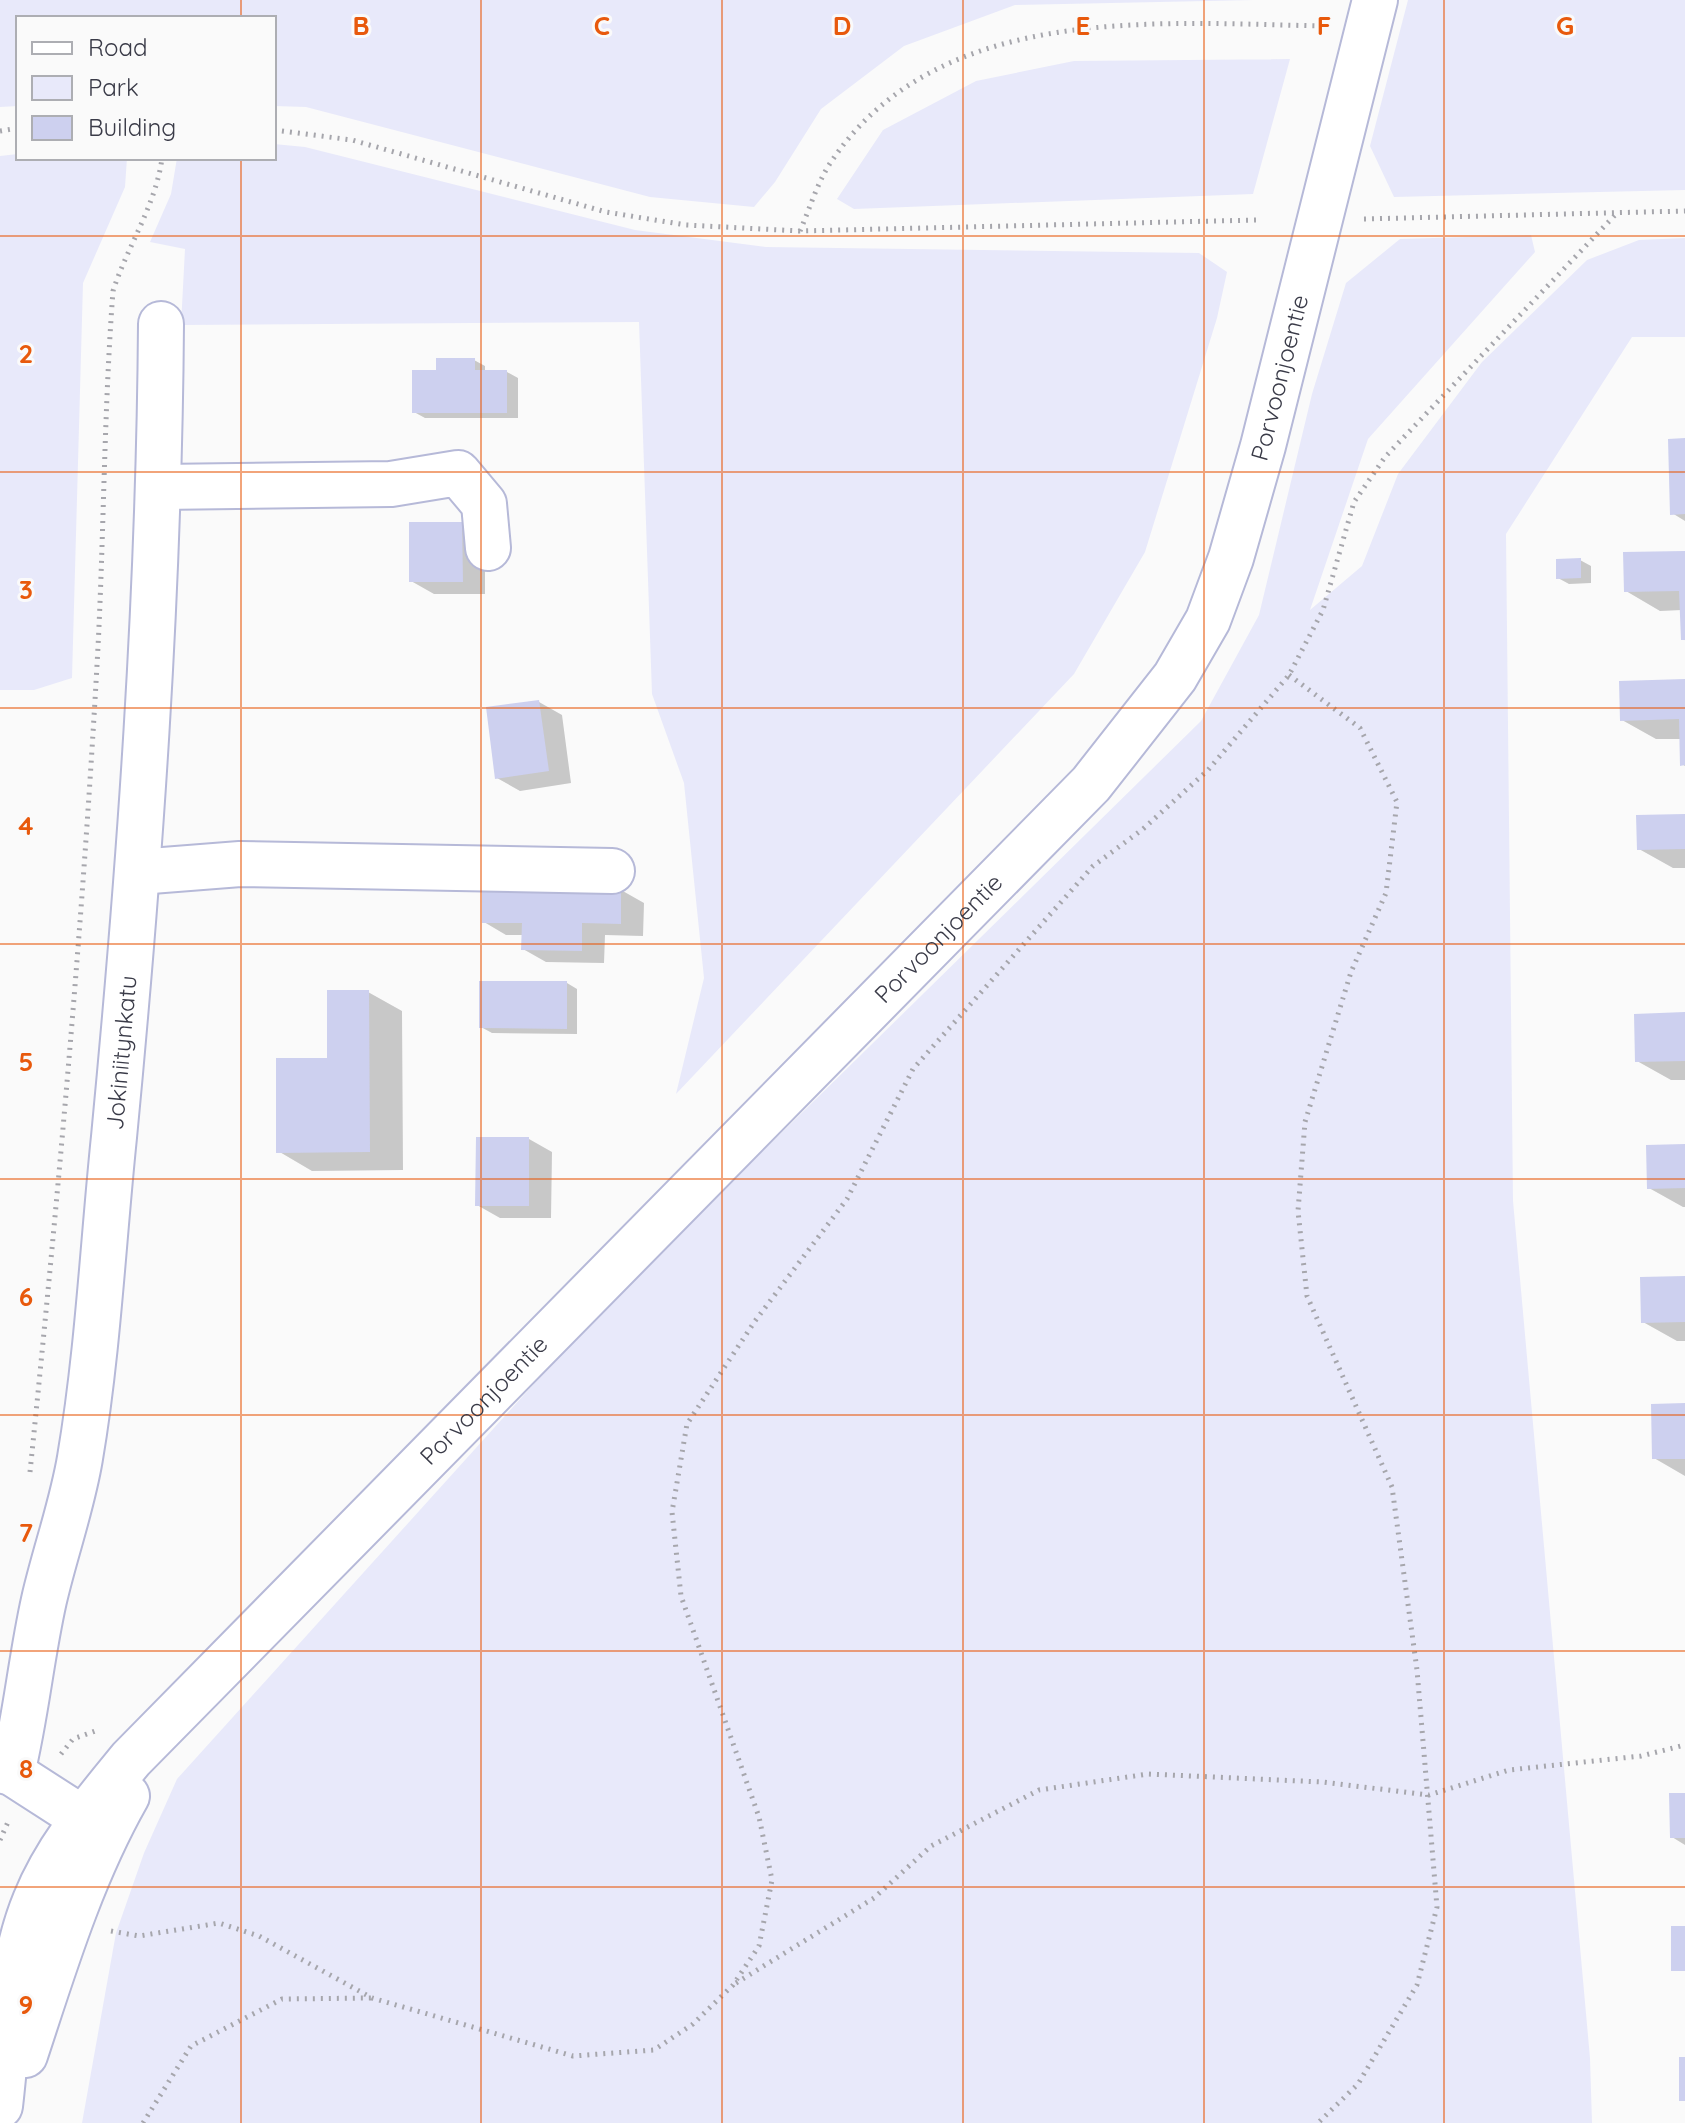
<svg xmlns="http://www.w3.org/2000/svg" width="1685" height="2123" font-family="Quicksand,sans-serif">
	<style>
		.green { fill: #e8e9fa }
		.shadow { fill: #0003 }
		.building { fill: #cdd0ef }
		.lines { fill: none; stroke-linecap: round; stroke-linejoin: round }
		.minor-casing { stroke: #b6b9d8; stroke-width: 48 }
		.path { stroke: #a6a6ac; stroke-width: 5; stroke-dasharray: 2 6; stroke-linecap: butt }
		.minor { stroke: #fff; stroke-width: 44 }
		.grid { fill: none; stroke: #e8590c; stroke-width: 2; stroke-opacity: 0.55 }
		.labels { text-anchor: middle; stroke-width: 6; stroke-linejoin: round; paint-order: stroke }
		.street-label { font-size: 24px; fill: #3a3b48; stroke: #fafafa }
		.grid-label { font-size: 26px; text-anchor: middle; font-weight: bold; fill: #e8590c; stroke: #fafafa; stroke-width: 6; stroke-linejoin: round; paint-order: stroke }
	</style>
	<rect width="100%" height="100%" fill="#fafafa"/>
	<path class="green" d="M0,0H1254L1015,5L904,46L821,109L775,182L754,207L650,197L306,107L274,106V18H18V106L0,107Z
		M1408,0H1685V190L1394,197L1370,146Z
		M1290,59L1253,194L854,209L837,199L883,130L976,81L1074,61Z
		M274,144L305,147L635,230L766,247L1199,253L1227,272L1217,318L1145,552L1074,674L676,1094L704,978L684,783L652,694L639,322L181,325L185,249L150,242L171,194L177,158H274Z
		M18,154V158H127L125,187L83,283L72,678L34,690H0V156Z
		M1531,235L1535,252L1368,439L1310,610L1362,566L1398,474L1482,362L1587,260L1639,240L1685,238V337H1632L1506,534L1513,1201L1590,2058L1592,2123H82L116,1933L144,1853L177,1779L597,1314L1201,721L1259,615L1312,394L1346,283L1400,239Z"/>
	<path class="shadow" d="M474,360L485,366V372H507L518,378V418H425L414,412L438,372Z
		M1685,440V521L1672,513Z
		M462,524L485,537V594H434L411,581Z
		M1685,553V641L1682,610L1660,611L1626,591Z
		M1580,560L1591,566V583L1569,584L1558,578Z
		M1685,681V766L1682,764L1681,739H1656L1622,720Z
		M539,702L562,715L571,783L520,791L497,778Z
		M1685,816V868H1673L1639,849Z
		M621,890L644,903L643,936L605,935L604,963L546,962L523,949V935H506L484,922Z
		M567,983L577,989V1034L492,1033L481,1027Z
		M368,992L402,1011L403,1170L312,1171L278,1151Z
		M1685,1014V1080H1671L1637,1061Z
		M529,1139L552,1152L551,1218H500L477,1205Z
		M1685,1146V1207H1683L1649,1188Z
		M1685,1278V1341H1677L1643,1322Z
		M1685,1405V1476L1654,1458Z
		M1685,1795V1845L1672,1837Z"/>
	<path class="building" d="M436,358H475V370H507V413H412V370H436Z
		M1685,438V514L1670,515L1668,439Z
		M409,522H462L463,582H409Z
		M1685,551V640H1681L1679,591L1624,592L1623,552Z
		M1581,558V578L1556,579V559Z
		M1685,679V765L1680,766L1679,719L1620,721L1619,681Z
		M539,700L549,771L495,779L486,707Z
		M1685,814V849L1637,850L1636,815Z
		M482,886L621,888V924L582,923V951L521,950L522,923H482Z
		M479,981H567V1029L479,1028Z
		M327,990H369L370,1152L276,1153V1058H327Z
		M1685,1012V1061L1635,1062L1634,1014Z
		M476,1137H529V1206H475Z
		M1685,1144V1188L1647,1189L1646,1145Z
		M1685,1276V1322L1641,1323L1640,1277Z
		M1685,1403V1459H1652L1651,1404Z
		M1669,1793H1685V1838H1670Z
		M1671,1926H1685V1971H1671Z
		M1679,2057H1685V2101H1679Z"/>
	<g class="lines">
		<g class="minor-casing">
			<g id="minor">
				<path d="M160,487L391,484L458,473L484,504L488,548"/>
				<path d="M138,872L240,864L612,871"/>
				<path d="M0,1770L12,1773L82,1818"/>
				<path id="s1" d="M12,1773C26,1716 31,1658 44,1600C55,1552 72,1506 80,1458C98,1352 103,1243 114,1137C140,866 159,596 161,324"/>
				<path d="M25,2055C54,1967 81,1877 127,1796"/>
				<path id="s2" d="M0,2106C8,2039 9,1964 35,1901C56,1848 95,1803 131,1759L1091,784L1175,677L1208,620L1231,558L1263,446L1375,0"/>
			</g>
		</g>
		<path class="path" d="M274,130L352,140L606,212L686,225L800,231L1256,220
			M0,131L18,128
			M1364,219L1685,211
			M800,231C810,208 818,180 833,159C941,2 1158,23 1326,26
			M1289,675L1360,728L1397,802L1386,893L1351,972L1305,1122L1298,1211L1307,1296L1392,1487L1417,1670L1437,1907L1417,1985L1358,2084L1318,2123
			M30,1472C58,1198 83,923 98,647C104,529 104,410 113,291C127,247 156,205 162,158
			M61,1754L73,1739L98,1730
			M0,1840L8,1822
			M111,1931L139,1936L219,1923L259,1936L372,1998L573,2056L654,2050L693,2024L733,1985L759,1946L772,1880L759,1817L681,1596L672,1512L687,1424L755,1321L847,1199L913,1069L1093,866L1143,829L1208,770L1289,675L1323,610L1354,502L1385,457L1616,214
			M736,1983L874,1898L931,1846L1039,1790L1148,1774L1322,1782L1429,1795L1509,1770L1641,1756L1685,1745
			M143,2123L191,2046L282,1999L371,1998"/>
		<use href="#minor" class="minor"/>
	</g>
	<path class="grid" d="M241,0V18M481,0V2123M722,0V2123M963,0V2123M1204,0V2123M1444,0V2123M241,158V2123M0,236H1685M0,472H1685M0,708H1685M0,944H1685M0,1179H1685M0,1415H1685M0,1651H1685M0,1887H1685"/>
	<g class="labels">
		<g class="street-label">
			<text dy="8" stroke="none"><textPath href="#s2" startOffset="2204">Porvoonjoentie</textPath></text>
			<text dy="8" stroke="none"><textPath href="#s2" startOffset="1532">Porvoonjoentie</textPath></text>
			<text dy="8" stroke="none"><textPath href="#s1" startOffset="730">Jokiniitynkatu</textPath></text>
			<text dy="8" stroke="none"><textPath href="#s2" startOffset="884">Porvoonjoentie</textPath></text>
		</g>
	</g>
	<g class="grid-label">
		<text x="361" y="35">B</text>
		<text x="602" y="35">C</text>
		<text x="842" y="35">D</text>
		<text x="1083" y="35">E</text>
		<text x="1324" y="35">F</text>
		<text x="1565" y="35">G</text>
		<text x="26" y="363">2</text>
		<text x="26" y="599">3</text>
		<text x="26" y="835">4</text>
		<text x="26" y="1071">5</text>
		<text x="26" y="1306">6</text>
		<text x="26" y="1542">7</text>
		<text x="26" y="1778">8</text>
		<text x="26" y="2014">9</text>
	</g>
	<rect x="16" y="16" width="260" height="144" fill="#fafafa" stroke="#adaeb3" stroke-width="2"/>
	<rect x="32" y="42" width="40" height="12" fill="#ffffff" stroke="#adaeb3" stroke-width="2"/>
	<text x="88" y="56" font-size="24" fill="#3a3b48">Road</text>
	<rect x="32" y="76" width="40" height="24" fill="#e8e9fa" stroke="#adaeb3" stroke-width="2"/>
	<text x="88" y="96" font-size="24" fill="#3a3b48">Park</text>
	<rect x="32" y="116" width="40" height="24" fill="#cdd0ef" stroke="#adaeb3" stroke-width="2"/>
	<text x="88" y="136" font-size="24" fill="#3a3b48">Building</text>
</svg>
